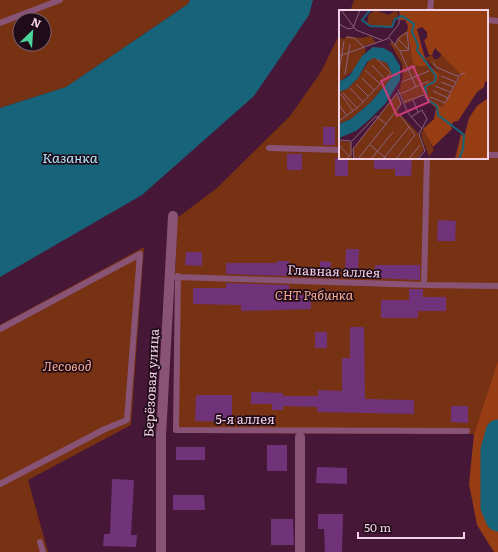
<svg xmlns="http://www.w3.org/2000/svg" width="498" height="552" font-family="Literata,serif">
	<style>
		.green { fill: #773214; fill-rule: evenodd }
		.forest { fill: #963d14 }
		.water { fill: #176379 }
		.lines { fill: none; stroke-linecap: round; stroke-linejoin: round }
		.river { stroke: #176379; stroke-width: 25 }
		.building { fill: #70337a }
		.lane { stroke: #895376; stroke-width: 6 }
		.street { stroke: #895376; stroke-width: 10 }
		.labels { text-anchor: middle; stroke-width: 3.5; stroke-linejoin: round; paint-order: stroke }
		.street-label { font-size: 13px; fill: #f3d3e6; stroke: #200b19 }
		.park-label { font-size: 13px; font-style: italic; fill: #f6ac90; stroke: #200b19 }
		.water-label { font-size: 14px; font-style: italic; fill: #afe8fc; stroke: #200b19 }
		.inset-river { fill: none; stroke: #176379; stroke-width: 2 }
		.inset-road { fill: none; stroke: #8b627d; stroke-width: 1 }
		.view { fill: #cc3d77; fill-opacity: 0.15; stroke: #cc3d77; stroke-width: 2 }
		.inset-edge { fill: none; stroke: #f3d3e6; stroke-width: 2 }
	</style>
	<rect width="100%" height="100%" fill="#461737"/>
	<path class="green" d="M0,0H190L188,4L66,87L0,108ZM20,20H44V44H20Z
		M354,0H498V360L474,434L174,433L175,277L177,218L217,188L290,116L321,72L340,33V158H487V11H350Z
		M144,247L131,425L28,480L48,552H0V325Z"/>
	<path class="forest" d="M498,360V552H494L477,525L469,484L474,434Z"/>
	<path class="water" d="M190,0H313L309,15L254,96L142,195L0,277V108L66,87L188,4Z"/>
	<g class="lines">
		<path class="river" d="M498,432L493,450V507L498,519"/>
	</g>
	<path class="building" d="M323,127H335V145H323Z
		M287,154H302V170H287Z
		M335,158H348V176H335Z
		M374,158H412L411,176H395V169H374Z
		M438,220L456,221L455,241H437Z
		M346,249H359L358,272H345Z
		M186,252H202V266L185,265Z
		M277,261H289V276L226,274V263H277Z
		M320,261L331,262V277H320Z
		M375,265H420V280L375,278Z
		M226,283L289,285V295H311V309L241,311V305L193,304V288H226Z
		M409,289H423V297H446V311H418V318H381V300H409Z
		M350,327H364L365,399L414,400V414L317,412V407L283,406V410H272V404H251V392L283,393V396H318V390L342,391V358H350Z
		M315,332H327V348H315Z
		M196,395H232V422L195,421Z
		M451,406H468V423L451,422Z
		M267,445H287V471H267Z
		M176,447H205V460H176Z
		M317,467L347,468V484L316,483Z
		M112,479L134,480L131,535H137L136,547L103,546L104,534H110Z
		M173,495H204L205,510H173Z
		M318,514H343L342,552H325L324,529H318Z
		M271,519H293L294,545H271Z"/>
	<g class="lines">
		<path class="lane" d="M430,11L431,0
			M487,20L498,21
			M0,23L60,0
			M269,148L340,150
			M487,155H498
			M178,276L176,430L467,431
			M175,277L424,285L498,286
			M424,285L427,158
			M0,329L140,254L127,420L105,429L0,484
			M40,542L43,552"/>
		<path class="street" d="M161,552V436L173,216
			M300,552V437"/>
	</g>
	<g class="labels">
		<g class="street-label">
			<text transform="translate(334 271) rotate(2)" y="5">Главная аллея</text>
			<text transform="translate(151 383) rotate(-87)" y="5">Берёзовая улица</text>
			<text x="245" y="424">5-я аллея</text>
		</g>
		<g class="park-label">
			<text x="314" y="300">СНТ Рябинка</text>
			<text x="67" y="371">Лесовод</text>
		</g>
		<g class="water-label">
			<text x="70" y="163">Казанка</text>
		</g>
	</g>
	<g transform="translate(339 10)">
		<rect width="149" height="149" fill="#461737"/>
		<path d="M37,0L49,5L58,0L59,6L54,10L53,16L43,17L28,14L30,4ZM68,21L71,40L78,56H88L95,66L94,71L86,75L85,85L66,94L60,80L64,66L63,54L51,33L53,31L56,34L59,27ZM8,26L22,28L32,26L37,33L25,36L27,41L15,60L0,72V27L5,29ZM103,44L122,65L103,97L90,88L88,84L89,77L98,72L101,64L86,48L93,45L95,49H99ZM39,47L48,53L54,66L32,92L12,109L0,114V82L8,79L19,68L31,49ZM58,83L63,94L58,101L80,124L85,140L78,149H14V139ZM85,120L95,140L90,146L83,129L82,122ZM0,131L12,132L13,149H0Z" fill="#773214"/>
		<path d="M60,0H149V71L146,72L145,77L138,82L119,111L114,112L112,117L113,119L94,137L84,119L95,109L97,98L86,88L84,78L88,73L94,71L95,66L88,56H78L74,53L68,21L69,16L66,10H61ZM83,17L88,22V28L85,30L90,45H93L96,38L122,65L103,97L90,88L88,83L89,77L98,72L101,64L91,56L86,48L78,19ZM149,88V149H116L122,124L125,127L130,108L138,96Z" fill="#963d14" fill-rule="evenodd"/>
		<path d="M34,37L45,38L53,43L61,56V70L47,93L31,109L17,121L0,128V114L12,109L32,92L54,66L48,53L35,48L28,52L19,68L8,79L0,82V72L11,65L23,46Z" fill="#176379"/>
		<path class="inset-river" d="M31,0L23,10L31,16L53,17L56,9L63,6L75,14L73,22L79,35L78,40L97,66L96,71L86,77L88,89L98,96L99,105L125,125L124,139L120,149"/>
		<path class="inset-road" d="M2,0L17,20L43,30M0,14L9,19L14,18L21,0M7,27L15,28L25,37M50,28L61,41L77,77M59,29L68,22L70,40M56,35L59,29L70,40L61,41M0,46L48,29L60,14V8M94,52L97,57L118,66L126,63M33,55L46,69M26,60L41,74M0,62L5,31M65,62L77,56M6,64L11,34M102,66L117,72M23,68L35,80M63,72L90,61M102,72L114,77M17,74L29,86M96,76L111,82M11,78L24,92M59,80L69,103L83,119M94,81L109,88M4,83L18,98M2,84L14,101M61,84L90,71M91,87L106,93L120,66M74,90L79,102M65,92L85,85M0,95L8,106M72,107L83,100L88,109L80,124L86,141L79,149M0,111L18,98L52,63L38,49M0,130L12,131M13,131L37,106L47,114L19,149M0,135L10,146M31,135L48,149M7,149L12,145V131M15,149L14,139L58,83L62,94L47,114M32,149L54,122M44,149L70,117M57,149L76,125L61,105M70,149L81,135"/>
		<path class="view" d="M74,56L90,92L58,106L42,71Z"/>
		<rect width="149" height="149" class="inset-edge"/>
	</g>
	<g transform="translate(32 32) rotate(25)"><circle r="19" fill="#200b19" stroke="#745b6b"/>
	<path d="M0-3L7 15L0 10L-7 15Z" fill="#4cd39a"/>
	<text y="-6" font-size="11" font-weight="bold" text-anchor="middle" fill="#f3d3e6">N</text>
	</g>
	<path d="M358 532v6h106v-6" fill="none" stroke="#f3d3e6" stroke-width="2"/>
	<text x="364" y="532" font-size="12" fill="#f3d3e6" stroke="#200b19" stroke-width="3" paint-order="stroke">50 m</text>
</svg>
